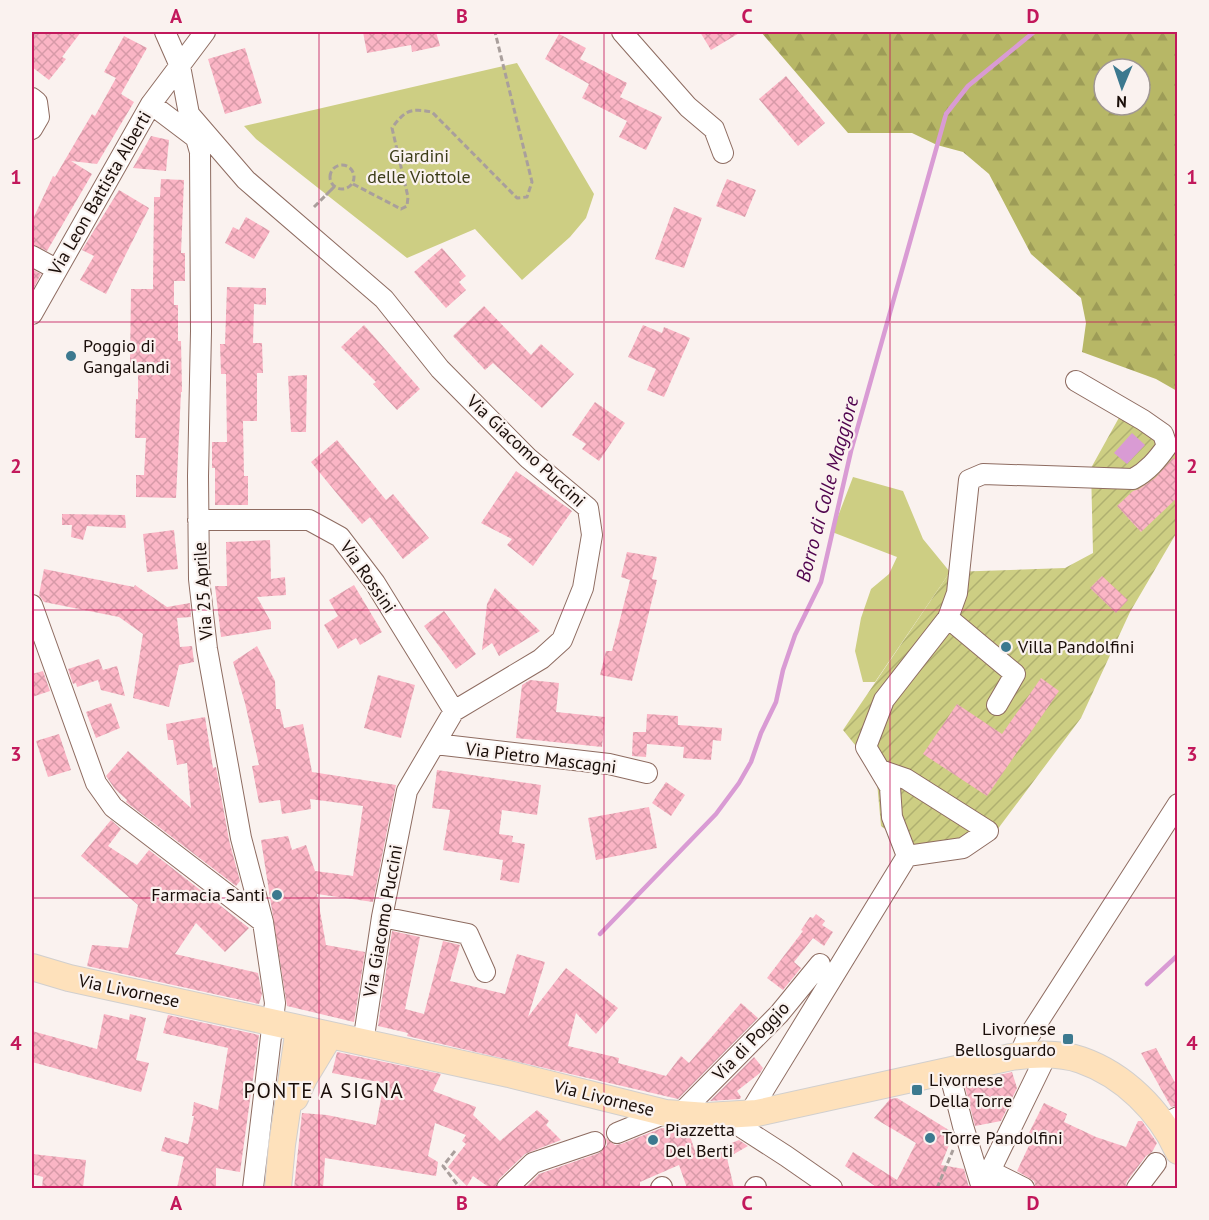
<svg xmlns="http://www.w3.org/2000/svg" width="1209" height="1220" font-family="'PT Sans',sans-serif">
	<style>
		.green { fill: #cdce83 }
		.forest { fill: url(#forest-firs); fill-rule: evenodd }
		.garden { fill: url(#garden-furrows) }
		.water { fill: #d99bd4 }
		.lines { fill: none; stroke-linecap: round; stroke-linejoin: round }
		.stream { stroke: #d99bd4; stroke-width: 4.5 }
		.building { fill: url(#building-cross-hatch) }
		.minor-casing { stroke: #8e6c61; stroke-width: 22 }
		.major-casing { stroke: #d1cfce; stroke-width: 28 }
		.path { stroke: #a99f9c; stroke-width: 3; stroke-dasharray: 6 3; stroke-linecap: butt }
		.minor { stroke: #fff; stroke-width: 20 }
		.major { stroke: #fee1bb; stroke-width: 26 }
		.grid { fill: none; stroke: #c2185b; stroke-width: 1.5; stroke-opacity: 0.55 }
		.poi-dot { fill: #3c798f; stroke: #faf2ef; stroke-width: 2 }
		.labels { text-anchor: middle; stroke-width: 4.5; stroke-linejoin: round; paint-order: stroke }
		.park-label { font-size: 18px; fill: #3d3d19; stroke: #faf2ef }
		.street-label { font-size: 18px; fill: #1a0e09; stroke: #faf2ef }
		.poi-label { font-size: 18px; fill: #1a0e09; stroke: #faf2ef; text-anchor: start }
		.water-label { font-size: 20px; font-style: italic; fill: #51054f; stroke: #faf2ef }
		.quarter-label { font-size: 21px; letter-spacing: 1.5px; fill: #1a0e09; stroke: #faf2ef }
		.neatline { fill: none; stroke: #c2185b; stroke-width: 2 }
		.grid-label { font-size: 20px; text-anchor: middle; font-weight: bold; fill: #c2185b }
	</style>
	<defs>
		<pattern id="forest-firs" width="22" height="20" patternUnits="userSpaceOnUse" patternTransform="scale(1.5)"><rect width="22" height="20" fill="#b7b766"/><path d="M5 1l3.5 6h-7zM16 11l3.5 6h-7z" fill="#9d9c57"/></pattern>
		<pattern id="garden-furrows" width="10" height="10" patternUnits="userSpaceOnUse" patternTransform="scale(1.5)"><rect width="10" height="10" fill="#cdce83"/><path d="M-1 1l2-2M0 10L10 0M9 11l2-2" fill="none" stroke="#afb070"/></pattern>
		<pattern id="building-cross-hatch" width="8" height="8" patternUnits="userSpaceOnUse" patternTransform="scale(1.5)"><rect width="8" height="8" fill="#fbb5c5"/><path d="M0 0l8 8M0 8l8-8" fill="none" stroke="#d79aa8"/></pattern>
	</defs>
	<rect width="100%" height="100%" fill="#faf2ef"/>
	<path class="green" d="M517,63L594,194L586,218L570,237L522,280L475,229L407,258L256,139L244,126Z
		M853,477L903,491L923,539L950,572L875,682H863L855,651L861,618L871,589L889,574L897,557L832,532Z"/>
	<path class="forest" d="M761,32H1177V391L1156,379L1082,352L1086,323L1081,298L1031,254L989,174L963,152L937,145L912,133H848ZM1104,69H1140V105H1104Z"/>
	<path class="garden" d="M1121,414L1177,441V532L1130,612L1081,718L994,834L928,861L881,826L876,771L843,730L950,572L1065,568L1093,553L1091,468Z"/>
	<path class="water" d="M1132,433L1145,445L1127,464L1114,453Z"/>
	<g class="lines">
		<path class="stream" d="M600,934L716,814L739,783L751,762L761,733L776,702L783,670L795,635L821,582L851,451L946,114L968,86L1034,32
			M1147,984L1178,955"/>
	</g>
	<path class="building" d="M32,32H81L62,57L66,59L49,80L32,67Z
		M363,32H436L440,46L412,52L411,45L367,53Z
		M700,32H741L711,50Z
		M559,34L586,48L580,59L627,83L620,97L662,117L646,150L619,137L627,121L582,98L589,84L545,59Z
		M124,36L147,48L121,94L134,102L97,164L71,161L92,174L47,251L32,244V221L53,176L55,177L92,114L95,116L116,78L104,72Z
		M245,48L262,103L225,114L208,59Z
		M786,76L825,123L798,146L759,99Z
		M151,136L169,140L166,171L133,168Z
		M161,179L184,180L181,253H185V281H174V305H178V341H181L182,392H181L176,498L136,497V475H144L146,438H135L136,399H138V365H130L131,289H153L154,197H160Z
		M727,179L756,190L745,217L716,206Z
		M119,190L149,208L106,294L80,280L94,256L82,250Z
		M674,207L702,218L684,268L655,259Z
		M246,217L270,231L254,259L225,243L233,227L239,230Z
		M442,248L466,276L459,282L466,290L446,308L414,272Z
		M32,269L41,274L32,291Z
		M227,287L266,288V305L254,304L253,343H262L263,373H257V421H243L244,476H248V505H215V468H212V442H227L226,374H221L220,344H225Z
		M484,306L531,355L541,344L574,374L542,408L493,363L485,370L453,336Z
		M364,325L420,389L397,410L373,384L376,382L341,347Z
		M643,325L662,333L664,327L690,338L664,397L647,390L656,369L628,357Z
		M307,375L306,432H291L288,376Z
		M595,402L625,423L599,461L582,449L586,444L572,435Z
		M337,440L386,500L393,494L429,538L403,559L370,517L362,524L311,462Z
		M1173,458L1178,462V497L1141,532L1117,506L1133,491L1139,489L1155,478Z
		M516,471L572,511L533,566L507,545L512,539L481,523Z
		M62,514L125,515L126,528L87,526L83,540L71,537L72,525H62Z
		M174,530L178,569L147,572L143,534Z
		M270,540L271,579L285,577L286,595L257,597L271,622V629L221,637L215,586H227L226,542Z
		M627,552L657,557L652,579L657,580L632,681L600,675L606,651H612L630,580L621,577Z
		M44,569L134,587L135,585L167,607L190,603L191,617L177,618L180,647L192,646L194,662L179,665L169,707L133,698L143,634L119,617L44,602L39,595Z
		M1102,576L1128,600L1116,613L1090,588Z
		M354,585L382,632L360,645L356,638L338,649L324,625L338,616L329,600Z
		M495,588L540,631L499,656L492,643L482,650L487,604Z
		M444,611L476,654L456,669L424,626Z
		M257,646L275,681L276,709H280L284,728L303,724L312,772L396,785L373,902L317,894L326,945L365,952L354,1022L287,1006L261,840L288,836L292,850L306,845L315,871L353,876L363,806L310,799L311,809L282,814L280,800L259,803L252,766L259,765L245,703L233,662Z
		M99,659L103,670L117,666L125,696L101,690L98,680L77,687L76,683L73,684L68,669Z
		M43,671L50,691L32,697V674Z
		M378,675L415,685L401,738L364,728Z
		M1041,678L1059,691L987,796L923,754L957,704L1002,734Z
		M530,680L559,683L556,712L605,717L602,747L516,738L522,685Z
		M111,703L120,728L96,738L86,712Z
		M647,714L678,716V725L722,728L721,741L713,740L711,760L683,758L684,747L647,744L646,757L632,756L633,732H646Z
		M205,717L213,768L216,767L229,840L240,881L236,886L126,802L127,800L115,789L106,776L128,751L191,808L187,763L177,765L173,740H168L166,724Z
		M59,734L71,770L48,777L36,741Z
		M437,770L541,785L537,815L502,810L499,834L513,836L512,842L525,844L519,883L500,880L503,860L443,850L450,810L432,808Z
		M666,782L685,795L671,816L652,803Z
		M649,807L657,848L596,860L588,818Z
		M111,820L121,829L108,846L137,865L149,850L249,928L225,952L196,923L175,954L258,973L262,994L259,1004L87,966L92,945L128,948L138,905L81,856Z
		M816,914L825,921L822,925L833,932L824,946L813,938L794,962L801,968L783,990L767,978L803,931L801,930L810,917L813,918Z
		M392,931L420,937L405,1009L424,1014L443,941L460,945L450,981L505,994L517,954L545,962L528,1017L566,968L618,1008L596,1034L576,1013L568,1046L619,1058L618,1063L666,1076L681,1056L689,1063L741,1003L758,1018L678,1099L407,1036L408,1033L378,1026Z
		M104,1014L129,1020L130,1014L146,1018L136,1060L149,1063L141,1092L32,1062V1031L97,1049Z
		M168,1015L259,1035L240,1172L216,1168V1188H177L184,1157L161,1151L165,1137L188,1144L194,1116H192L194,1102L218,1110L228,1048L163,1033Z
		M1156,1048L1178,1088V1105L1171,1107L1141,1053Z
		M337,1052L441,1074L433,1091L476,1107L473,1115L500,1141L537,1110L549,1121L546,1125L561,1140L525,1154L499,1179L495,1188H490L473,1176L467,1186L448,1167L466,1144L462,1141L466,1135L435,1123L428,1156L438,1162L436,1176L325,1158L323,1188H294L302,1113L327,1115L376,1125L384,1083L332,1073Z
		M754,1057L763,1068L760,1073L737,1091L741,1097L740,1099L710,1101Z
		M1012,1072L1017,1088L1001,1121L975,1126L964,1083Z
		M897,1098L952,1132L953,1135L941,1165L964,1169L969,1188H878L845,1166L853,1152L897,1180L916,1143L874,1118L890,1099Z
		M1044,1103L1067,1114L1064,1122L1096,1137L1126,1147L1138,1121H1142L1157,1143L1152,1152L1146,1156L1127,1181L1125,1188H1036L1034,1181L1017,1171L1034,1135L1029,1133Z
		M662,1128L688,1130L697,1157L739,1140L748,1146L727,1158L734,1188H687L679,1165L640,1182V1188H525L539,1174L599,1153L607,1145L606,1138L615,1145L621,1144Z
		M32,1154L86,1160L83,1188H42L43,1177L32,1174Z"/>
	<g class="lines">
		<g class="minor-casing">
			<path id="minor" d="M165,32L180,66L189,114L200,152L201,331L198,476L199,579L207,649L241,838L263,922L275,1003L253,1188
				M622,32L688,107L714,129L723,153
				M32,98L37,102L39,117L32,129
				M151,104L196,138
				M189,114L246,180L384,299L440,369L528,458L588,508L592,535L583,588L562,640L541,659L454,711L407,791L382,917L363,1043
				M32,256L56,269
				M32,314L151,104L205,32
				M198,520H309L340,537L375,583L454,711
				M32,605L96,783L113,807L263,922
				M948,618L1015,674L997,705
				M435,744L609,764L647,773
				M880,770L906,779L988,831L963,848L907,856
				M382,917L468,934L485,972
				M1019,1056L1025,1042L1178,804
				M949,1071L963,1126L982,1188
				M749,1114L907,856L892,817L890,787L866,747L884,700L948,618L957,593L969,480L983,474L1133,479C1148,471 1157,460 1167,446L1163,434L1143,420L1076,381
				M679,1115L779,1014L820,964
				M724,1116L786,1156L832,1188
				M1164,1124L1178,1117
				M617,1133L666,1113
				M990,1171L1024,1188
				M507,1188L533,1163L595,1142
				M661,1188L662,1187
				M755,1188L756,1187
				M987,1188L990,1171L1046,1056
				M1137,1188L1156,1163"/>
		</g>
		<g class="major-casing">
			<path id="major" d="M32,967L69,978L509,1074L666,1113L707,1116L757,1113L1011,1057C1033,1054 1061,1053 1081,1060C1124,1075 1160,1111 1178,1151
				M295,1098L304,1078L330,1035
				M278,1188L282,1145L299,1028"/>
		</g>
		<path class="path" d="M330 177a12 12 0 1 1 24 0a12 12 0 1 1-24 0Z
			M353,184L401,209L407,206L408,197L392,128C405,110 411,108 432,112L517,198L527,197L532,182L495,32
			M314,207L334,187L326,195
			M455,1151L443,1166L460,1188
			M937,1188L953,1150"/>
		<use href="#minor" class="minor"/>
		<use href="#major" class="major"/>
	</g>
	<path class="grid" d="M319,32V1188M604,32V1188M890,32V1188M32,322H1178M32,610H1178M32,898H1178"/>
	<g class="poi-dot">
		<circle cx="71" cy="356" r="6"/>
		<circle cx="1006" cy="647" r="6"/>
		<circle cx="277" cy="895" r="6"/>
		<rect x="1062" y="1033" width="12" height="12" rx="3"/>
		<rect x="911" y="1084" width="12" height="12" rx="3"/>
		<circle cx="930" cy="1138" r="6"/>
		<circle cx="653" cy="1140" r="6"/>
	</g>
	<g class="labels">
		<g class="park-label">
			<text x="419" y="162">Giardini<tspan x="419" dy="21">delle Viottole</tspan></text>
		</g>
		<g class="street-label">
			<text transform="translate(100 193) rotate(-60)" y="6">Via Leon Battista Alberti</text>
			<text transform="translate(526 451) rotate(43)" y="6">Via Giacomo Puccini</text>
			<text transform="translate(368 577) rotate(55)" y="6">Via Rossini</text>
			<text transform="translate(203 591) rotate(-94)" y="6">Via 25 Aprile</text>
			<text transform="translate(541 758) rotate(7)" y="6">Via Pietro Mascagni</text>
			<text transform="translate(383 921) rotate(-80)" y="6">Via Giacomo Puccini</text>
			<text transform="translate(129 991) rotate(12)" y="6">Via Livornese</text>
			<text transform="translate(751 1041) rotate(-46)" y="6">Via di Poggio</text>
			<text transform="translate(604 1098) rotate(14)" y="6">Via Livornese</text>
		</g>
		<g class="poi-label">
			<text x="83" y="352">Poggio di<tspan x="83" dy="21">Gangalandi</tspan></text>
			<text x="1018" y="653">Villa Pandolfini</text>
			<text x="265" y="901" text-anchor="end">Farmacia Santi</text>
			<text x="1056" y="1035" text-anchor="end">Livornese<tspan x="1056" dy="21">Bellosguardo</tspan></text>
			<text x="929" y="1086">Livornese<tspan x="929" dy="21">Della Torre</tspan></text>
			<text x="665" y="1136">Piazzetta<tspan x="665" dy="21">Del Berti</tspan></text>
			<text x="942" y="1144">Torre Pandolfini</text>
		</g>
		<g class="water-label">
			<text transform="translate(827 489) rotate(-75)" y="7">Borro di Colle Maggiore</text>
		</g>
		<g class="quarter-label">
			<text x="324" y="1098">PONTE A SIGNA</text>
		</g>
	</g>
	<rect width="1209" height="1220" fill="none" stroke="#faf2ef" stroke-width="66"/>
	<g transform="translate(1122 87) rotate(182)"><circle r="28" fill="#faf2ef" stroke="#a09793" stroke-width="1.5"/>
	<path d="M0-4.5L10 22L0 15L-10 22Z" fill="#3c798f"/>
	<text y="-9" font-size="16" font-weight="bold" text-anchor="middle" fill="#1a0e09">N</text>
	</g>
	<rect x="33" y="33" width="1143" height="1154" class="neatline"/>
	<g class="grid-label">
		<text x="176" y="23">A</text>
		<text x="462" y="23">B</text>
		<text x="747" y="23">C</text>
		<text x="1033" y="23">D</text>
		<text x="16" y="184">1</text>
		<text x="1192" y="184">1</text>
		<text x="16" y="473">2</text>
		<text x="1192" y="473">2</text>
		<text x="16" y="761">3</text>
		<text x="1192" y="761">3</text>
		<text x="16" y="1050">4</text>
		<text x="1192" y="1050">4</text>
		<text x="176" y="1210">A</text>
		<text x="462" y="1210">B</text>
		<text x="747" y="1210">C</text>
		<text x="1033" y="1210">D</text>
	</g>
</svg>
